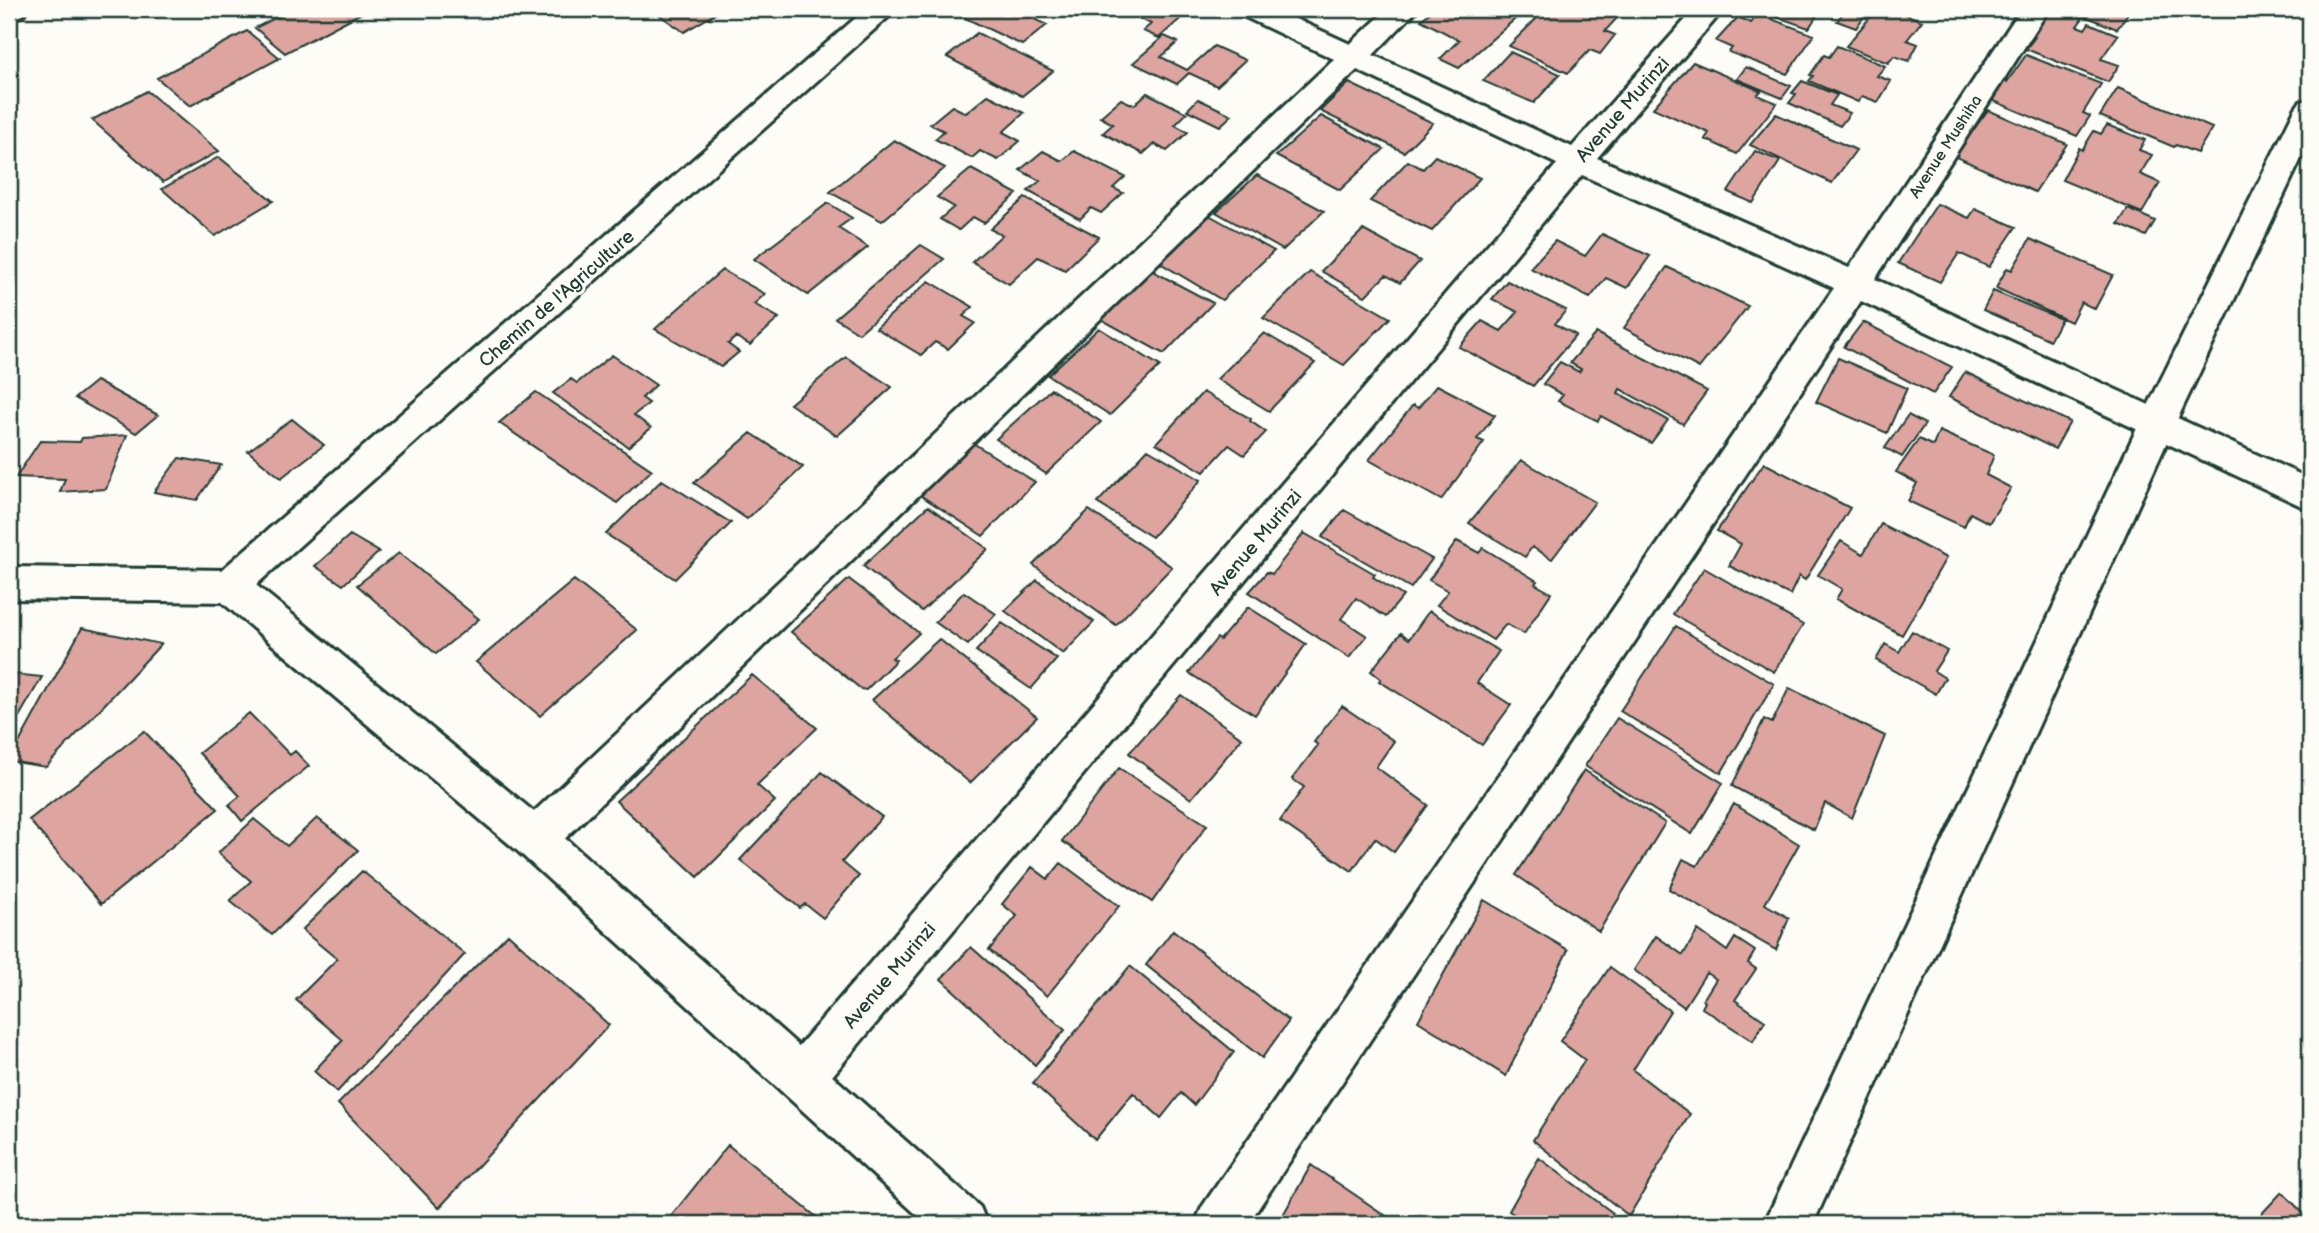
<svg xmlns="http://www.w3.org/2000/svg" width="2319" height="1233" font-family="'Balsamiq Sans',sans-serif">
	<style>
		.building { fill: #dea49f; stroke: #1f3d34; stroke-width: 2 }
		.lines { fill: none; stroke-linecap: round; stroke-linejoin: round }
		.street-casing { stroke: #1f3d34; stroke-width: 6 }
		.secondary-casing { stroke: #1f3d34; stroke-width: 6 }
		.street { fill: #fdfcf7; fill-rule: evenodd }
		.secondary { fill: #fdfcf7; fill-rule: evenodd }
		.labels { text-anchor: middle; stroke-width: 6; stroke-linejoin: round; paint-order: stroke }
		.far-street-label { font-size: 16px; fill: #1f3d34; stroke: #fdfcf7 }
		.street-label { font-size: 19px; fill: #1f3d34; stroke: #fdfcf7 }
	</style>
	<rect width="100%" height="100%" fill="#fdfcf7"/>
	<filter id="ink" filterUnits="userSpaceOnUse"><feTurbulence type="fractalNoise" baseFrequency=".0143" numOctaves="2"/><feDisplacementMap in="SourceGraphic" scale="14" xChannelSelector="R" yChannelSelector="G"/><feConvolveMatrix kernelMatrix="1 2 1 2 8 2 1 2 1" color-interpolation-filters="sRGB"/></filter>
	<g filter="url(#ink)">
		<path class="building" d="M293,9H369L285,53L255,28Z
			M651,9H723L684,32Z
			M970,9H1012L1047,25L1022,45L961,16Z
			M1191,9L1159,38L1143,31L1151,24L1122,10Z
			M1434,9H1506L1516,13L1512,17L1515,19L1459,68L1440,59L1459,40L1421,20Z
			M1537,9H1598L1618,17L1605,31L1615,35L1600,54L1590,50L1568,73L1509,46L1543,12Z
			M1765,9H1764H1821L1809,28L1763,12Z
			M1846,9H1869L1856,28L1837,21Z
			M1877,9H1893L1922,21L1907,40L1918,44L1909,61L1894,56L1888,63L1846,46Z
			M2047,9H2059L2083,18L2077,26L2085,29L2089,23L2118,35L2101,59L2119,65L2108,82L2026,49L2035,37L2028,34Z
			M2074,9H2131L2117,29L2072,11Z
			M1758,14L1814,35L1787,74L1729,52L1732,48L1716,41L1738,17L1751,23Z
			M247,31L280,58L190,106L157,78Z
			M977,33L1053,71L1022,96L947,57Z
			M1164,36L1178,42L1161,57L1187,70L1214,46L1245,60L1217,86L1189,73L1177,84L1133,63Z
			M1837,46L1885,66L1877,76L1891,81L1878,102L1862,96L1858,102L1809,81L1813,76L1810,75L1824,55L1829,57Z
			M1510,52L1560,74L1534,103L1483,81Z
			M2026,55L2101,84L2083,113L2090,116L2077,136L1987,98L2001,79L2007,82Z
			M1693,62L1761,91L1757,95L1777,103L1737,154L1705,139L1709,133L1653,108Z
			M1746,67L1791,86L1782,98L1737,79Z
			M1802,81L1837,95L1830,105L1850,113L1840,126L1789,103L1796,94L1792,93Z
			M1349,83L1433,123L1404,152L1320,111Z
			M2118,88L2212,128L2197,153L2176,145L2174,147L2100,116Z
			M147,91L219,151L163,182L92,120Z
			M1147,93L1187,113L1175,125L1188,132L1167,151L1154,144L1143,154L1103,133L1113,124L1100,117L1121,99L1134,105Z
			M988,95L1024,113L1003,132L1020,141L998,160L980,151L972,158L935,139L944,131L930,124L952,106L966,113Z
			M1198,99L1232,115L1220,126L1187,110Z
			M1988,110L2067,144L2035,192L1954,156Z
			M1776,114L1856,150L1832,183L1750,145Z
			M1321,116L1384,149L1340,190L1276,156Z
			M2107,125L2145,140L2139,150L2152,155L2140,174L2160,183L2142,213L2062,180L2079,148L2082,150L2094,131L2101,134Z
			M894,140L945,168L882,221L830,192Z
			M1043,151L1062,161L1074,151L1125,177L1113,188L1123,193L1101,213L1091,208L1080,219L1028,191L1040,181L1020,170Z
			M1755,151L1780,161L1753,203L1728,192Z
			M1435,156L1480,178L1432,231L1370,201L1408,161L1423,169Z
			M219,157L273,201L215,236L162,189Z
			M971,169L1017,194L984,223L973,217L959,230L940,219L954,207L937,197Z
			M1257,175L1324,211L1283,250L1216,212Z
			M1025,198L1099,237L1065,270L1038,257L1009,284L972,262L1002,235L990,229Z
			M828,203L852,218L838,228L868,247L808,295L754,259Z
			M1937,204L1969,218L1975,209L2016,227L1989,267L1959,253L1940,282L1898,263Z
			M2128,209L2155,221L2146,236L2118,224Z
			M1209,215L1274,251L1222,300L1157,261Z
			M1363,230L1420,261L1400,283L1386,275L1365,296L1321,271Z
			M1602,234L1650,256L1627,288L1606,278L1590,298L1530,268L1555,241L1585,256Z
			M2030,239L2113,275L2095,309L2081,302L2071,322L1996,288L2007,268L2012,270Z
			M921,245L944,259L859,333L835,318Z
			M1667,267L1748,306L1699,368L1624,328Z
			M1147,268L1213,303L1164,354L1097,317Z
			M722,270L765,294L754,304L779,318L750,345L736,337L728,344L739,352L721,367L655,329Z
			M1310,272L1390,318L1344,365L1263,318Z
			M929,281L973,307L963,316L975,323L948,349L935,342L921,355L876,328Z
			M1507,281L1566,310L1555,324L1576,335L1533,386L1459,347L1482,321L1501,331L1518,312L1492,299Z
			M1993,291L2061,319L2050,340L1983,310Z
			M1863,322L1952,367L1933,394L1844,347Z
			M1099,328L1160,366L1110,415L1048,375Z
			M1264,333L1315,363L1269,411L1217,379Z
			M1596,333L1707,391L1683,424L1620,389L1618,393L1668,420L1651,443L1601,416L1598,421L1558,401L1563,395L1543,384L1560,362L1579,372L1581,369L1570,363Z
			M612,355L656,385L642,398L649,403L634,415L651,428L628,447L553,393L571,379L577,383Z
			M846,357L892,387L837,436L790,404Z
			M1838,358L1907,388L1887,433L1816,402Z
			M1965,372L2070,422L2055,449L1949,397Z
			M96,381L158,415L136,433L75,398Z
			M1437,385L1495,415L1477,439L1484,442L1441,500L1369,460L1413,405L1418,408Z
			M1051,389L1101,422L1046,474L996,439Z
			M536,392L652,470L617,503L499,423Z
			M1203,392L1251,419L1250,421L1266,432L1244,455L1229,445L1204,472L1156,443Z
			M1908,415L1925,424L1902,457L1885,448Z
			M292,419L324,445L281,478L248,451Z
			M1939,431L1994,455L1986,475L2011,488L1989,523L1970,513L1964,527L1908,501L1917,483L1896,472L1919,439L1933,446Z
			M751,433L803,467L747,519L694,483Z
			M127,435L106,489L60,492L65,479L16,477L40,441L80,442L82,438Z
			M973,443L1035,482L983,536L920,495Z
			M1148,449L1201,480L1152,537L1097,503Z
			M179,458L221,465L197,500L154,492Z
			M1521,460L1595,502L1552,559L1532,547L1525,557L1469,523Z
			M1764,463L1850,508L1805,580L1799,576L1790,595L1729,566L1741,544L1717,531Z
			M662,480L731,523L675,579L606,534Z
			M928,506L988,549L922,611L863,566Z
			M1089,510L1172,567L1116,625L1033,565Z
			M1344,510L1432,559L1411,588L1322,537Z
			M1881,524L1946,558L1902,635L1836,599L1842,589L1818,575L1841,541L1863,554Z
			M1304,533L1375,574L1373,577L1403,596L1386,617L1356,598L1341,619L1367,636L1349,658L1249,592L1267,572L1272,574Z
			M350,535L379,552L343,585L315,566Z
			M1457,541L1479,553L1483,548L1537,581L1535,584L1551,593L1524,634L1506,624L1493,640L1437,605L1448,591L1429,580Z
			M399,553L479,619L436,654L357,585Z
			M1704,568L1803,625L1774,672L1673,614Z
			M849,579L919,633L892,658L896,660L866,690L861,689L791,632Z
			M574,580L637,630L540,716L476,662Z
			M1037,580L1094,622L1063,654L1005,611Z
			M964,592L996,614L968,645L935,622Z
			M1248,607L1306,644L1255,715L1189,673L1217,638L1220,640Z
			M1429,611L1499,651L1477,683L1511,705L1482,745L1379,681L1381,679L1371,671L1401,633L1409,639Z
			M1002,623L1057,659L1031,689L976,651Z
			M1676,626L1774,684L1721,773L1620,711Z
			M82,628L161,644L46,767L9,761Z
			M1912,631L1947,651L1934,671L1945,678L1936,694L1876,660L1885,644L1899,652Z
			M939,639L1037,717L970,783L872,700Z
			M13,674L42,677L9,734V681Z
			M752,675L817,728L757,785L775,801L698,877L616,801Z
			M1789,688L1885,736L1852,818L1825,803L1814,830L1732,786L1764,719L1772,723Z
			M1181,695L1242,738L1191,799L1129,753Z
			M1342,706L1394,741L1376,767L1428,805L1394,852L1375,838L1352,871L1280,821L1304,787L1292,779L1318,745L1314,742Z
			M249,713L290,755L295,751L309,766L242,821L229,805L240,796L199,753Z
			M1617,718L1723,783L1692,834L1585,766Z
			M144,731L218,809L101,904L29,820Z
			M1119,768L1207,825L1152,902L1062,841Z
			M1584,770L1665,823L1599,931L1516,875Z
			M822,772L882,817L842,862L859,876L823,918L805,904L800,908L740,860Z
			M1734,804L1799,844L1765,904L1789,918L1776,950L1669,889L1683,859L1697,866Z
			M317,818L358,850L272,935L230,901L251,881L218,853L254,819L287,846Z
			M1061,863L1119,906L1047,996L989,950L1017,916L1002,904L1032,867L1048,879Z
			M362,871L465,954L337,1092L314,1071L343,1040L296,1000L337,959L302,930Z
			M1484,900L1568,950L1506,1076L1418,1021Z
			M1173,930L1289,1021L1262,1058L1146,965Z
			M1698,930L1727,951L1735,938L1755,951L1748,963L1756,969L1735,1000L1765,1021L1753,1041L1702,1008L1705,1002L1703,1000L1716,979L1706,973L1684,1007L1634,970L1656,936L1683,955Z
			M508,934L609,1025L439,1208L338,1104Z
			M971,947L1065,1030L1035,1065L941,979Z
			M1130,966L1234,1052L1194,1105L1181,1093L1161,1118L1133,1093L1095,1140L1033,1083Z
			M1610,967L1670,1011L1633,1070L1690,1114L1629,1216L1533,1140L1585,1060L1560,1041Z
			M728,1145L825,1224H665Z
			M1539,1158L1613,1213L1607,1224H1527L1509,1211Z
			M1311,1165L1398,1224H1278Z
			M2282,1192L2310,1220V1224H2252Z"/>
		<g class="lines">
			<g class="street-casing">
				<path id="street" d="M9,9H27L23,15L9,20Z
					M1237,9H1274L1350,44L1388,9H1418L1373,55L1572,147L1695,9H1724L1597,158L1849,268L2021,9H2049L1875,279L2310,479V510L1861,301L1248,1224H1195L1202,1207L1834,288L1582,175L818,1093L802,1100L786,1093L779,1077L786,1061L1557,164L1357,70L550,853L535,859L520,853L514,839L520,825L1334,59L1241,15Z
					M9,567L229,570L242,575L248,586L242,597L229,602L9,599Z"/>
			</g>
			<g class="secondary-casing">
				<path id="secondary" d="M866,9H897L256,585L550,825L980,1207L987,1224H927L520,853L216,597L210,586L216,575Z
					M2310,99V140L2175,424L1813,1224H1764L2139,424L2295,109L2300,102Z"/>
			</g>
			<use href="#street" class="street"/>
			<use href="#secondary" class="secondary"/>
		</g>
	</g>
	<g class="labels">
		<g class="far-street-label">
			<text transform="translate(1945 146) rotate(-57)" y="6">Avenue Mushiha</text>
		</g>
		<g class="street-label">
			<text transform="translate(1622 109) rotate(-49)" y="7">Avenue Murinzi</text>
			<text transform="translate(556 298) rotate(-41)" y="7">Chemin de l'Agriculture</text>
			<text transform="translate(1255 542) rotate(-50)" y="7">Avenue Murinzi</text>
			<text transform="translate(889 975) rotate(-50)" y="7">Avenue Murinzi</text>
		</g>
	</g>
	<rect width="2319" height="1233" fill="none" stroke="#fdfcf7" stroke-width="35"/>
	<rect x="18" y="18" width="2284" height="1198" fill="none" stroke="#1f3d34" stroke-width="2.5" filter="url(#ink)"/>
</svg>
